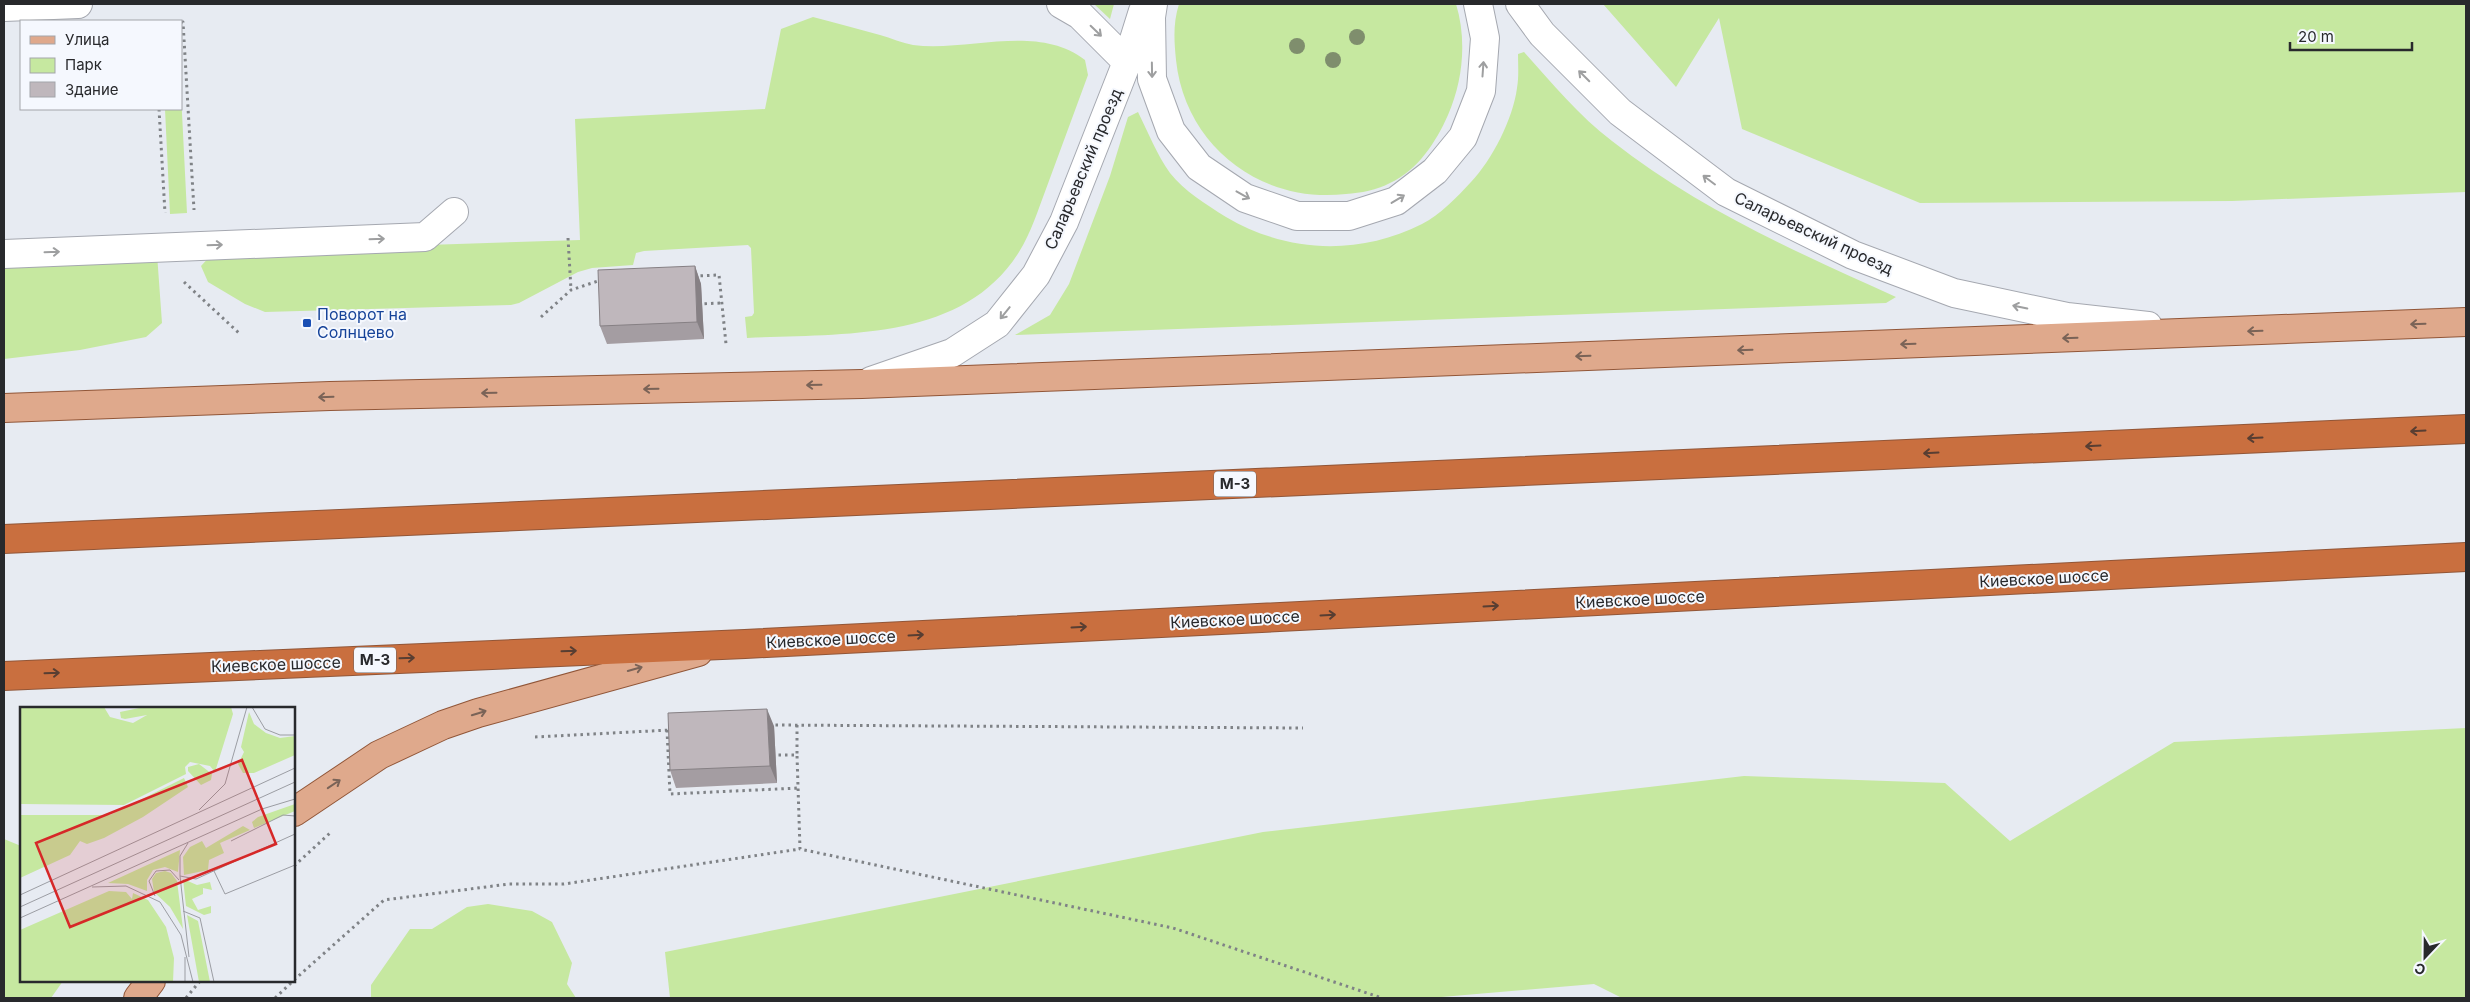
<svg xmlns="http://www.w3.org/2000/svg" width="2470" height="1002" font-family="Inter,sans-serif">
	<style>
		.green { fill: #c6e8a0 }
		.lines { fill: none; stroke-linecap: round; stroke-linejoin: round }
		.minor-casing { stroke: #a5a8b0; stroke-width: 30 }
		.major-casing { stroke: #915638; stroke-width: 30 }
		.highway-casing { stroke: #915638; stroke-width: 30 }
		.path { stroke: #7f8286; stroke-width: 3; stroke-dasharray: 2.5 4; stroke-linecap: butt }
		.minor { stroke: #fff; stroke-width: 28 }
		.major { stroke: #dfa98c; stroke-width: 28 }
		.highway { stroke: #c96f3f; stroke-width: 28 }
		.tree { fill: #7f8e6d }
		.wall { fill: #a49da2 }
		.shaded-wall { fill: #868084 }
		.building { fill: #bfb7bc; stroke: #868084 }
		.oneway { stroke: #9e9fa0 }
		.oneway2 { stroke: #7a6357 }
		.oneway3 { stroke: #583e32 }
		.transit-dot { fill: #1a4fb4; stroke: #f5f8fe; stroke-width: 2 }
		.labels { text-anchor: middle; stroke-width: 4; stroke-linejoin: round; paint-order: stroke }
		.shield { fill: #f5f8fe; stroke: #66676b; stroke-width: 1 }
		.shield-label { font-size: 15px; font-weight: bold; fill: #28292c }
		.street-label { font-size: 16px; fill: #28292c; stroke: #f5f8fe }
		.transit-label { font-size: 16px; fill: #164399; stroke: #f5f8fe; text-anchor: start }
		.inset-road { fill: none; stroke: #9b9da3; stroke-width: 1 }
		.view { fill: #d62828; fill-opacity: 0.15; stroke: #d62828; stroke-width: 2.5 }
		.inset-edge { fill: none; stroke: #28292c; stroke-width: 2.5 }
	</style>
	<rect width="100%" height="100%" fill="#e7ebf2"/>
	<path class="green" d="M1094,4H1114L1110,19Z
		M1179,4H1456C1467,40 1463,81 1448,115C1436,142 1418,170 1390,183C1377,190 1361,193 1346,194C1261,204 1185,146 1176,60C1174,40 1173,23 1179,4Z
		M1603,4H2466V192L2232,201L1920,203L1742,129L1719,18L1676,87Z
		M813,17C836,23 858,29 880,35C891,38 902,43 913,45C969,52 1037,23 1085,60L1088,75C1074,113 1060,151 1046,189C1038,210 1031,233 1019,252C962,343 841,333 747,338L745,317L752,316L754,313L751,248L748,245L644,251L636,253L633,265L592,268L578,272L519,303L511,305L265,312L245,304L208,282L201,266L214,252L580,240L575,119L765,109L781,29Z
		M1524,52C1552,83 1579,116 1612,141C1698,209 1797,252 1896,297L1886,303L1015,335L1050,315L1069,284L1110,176L1128,117L1138,112C1148,132 1157,155 1170,173C1184,191 1207,205 1226,217C1287,253 1358,256 1422,224C1440,215 1457,197 1471,182C1492,160 1513,119 1517,88C1519,77 1518,65 1518,54Z
		M181,93L187,213L170,214L165,109H181Z
		M157,254L162,323L146,337L80,350L4,359V259Z
		M2466,728V998H1622L1594,984L1430,998H670L665,952L1263,832L1744,776L1945,783L2010,841L2174,742Z
		M4,839L21,846V981H63L51,998H4Z
		M488,904L532,911L552,922L572,963L567,984L576,998H371V985L410,929H432L467,907Z"/>
	<g class="lines">
		<g class="minor-casing">
			<path id="minor" d="M1061,4L1080,15L1127,62
				M1153,4L1151,17L1152,79L1171,131L1199,167L1245,198L1297,216H1349L1396,201L1435,171L1463,137L1481,91L1485,38L1478,4
				M1520,4L1542,34L1620,112L1726,192L1853,255L1954,293L2067,317L2148,326
				M4,7L78,4
				M4,254L425,237L454,212
				M871,381L952,353L997,324L1036,275L1064,222L1127,62L1143,11"/>
		</g>
		<g class="major-casing">
			<path id="major" d="M4,408L330,396L862,384L2466,322
				M294,812L379,755L443,725L478,713L698,652
				M138,998L151,981"/>
		</g>
		<g class="highway-casing">
			<path id="highway" d="M4,539L2466,429
				M4,676L745,644L2466,557"/>
		</g>
		<path class="path" d="M181,22H183L194,210
			M159,109L165,213
			M568,238L571,290
			M694,276L719,275L726,344
			M184,282L240,334
			M698,304L722,303
			M541,317L571,290L601,280
			M769,725L1303,728
			M797,725V755
			M667,730L670,794L799,788
			M535,737L670,730
			M772,755H797L800,849L1173,928L1382,998
			M294,866L330,833
			M294,980L384,900L509,884H564L800,849
			M186,998L200,981
			M275,998L293,981"/>
		<use href="#minor" class="minor"/>
		<use href="#major" class="major"/>
		<use href="#highway" class="highway"/>
	</g>
	<g class="tree">
		<circle cx="1357" cy="37" r="8"/>
		<circle cx="1297" cy="46" r="8"/>
		<circle cx="1333" cy="60" r="8"/>
	</g>
	<path class="wall" d="M695,266L701,284L704,339L607,344L600,326Z
		M774,726L777,783L676,788L670,770Z"/>
	<path class="shaded-wall" d="M695,266L701,284L704,339L697,322Z
		M767,709L774,726L777,783L770,766Z"/>
	<path class="building" d="M695,266L697,322L600,326L598,270Z
		M767,709L770,766L670,770L668,713Z"/>
	<defs><path id="oneway-shaft" d="M-6 0H5M1.5-3L5.5 0L1.5 3" fill="none" stroke-width="1.6" stroke-linecap="round" stroke-linejoin="round" transform="scale(1.25)"/></defs>
	<g class="oneway">
		<use href="#oneway-shaft" transform="translate(1096 31) rotate(44)"/>
		<use href="#oneway-shaft" transform="translate(1483 69) rotate(-86)"/>
		<use href="#oneway-shaft" transform="translate(1152 70) rotate(89)"/>
		<use href="#oneway-shaft" transform="translate(1584 76) rotate(-135)"/>
		<use href="#oneway-shaft" transform="translate(1709 180) rotate(-143)"/>
		<use href="#oneway-shaft" transform="translate(1243 195) rotate(29)"/>
		<use href="#oneway-shaft" transform="translate(1398 199) rotate(-31)"/>
		<use href="#oneway-shaft" transform="translate(377 239) rotate(-2)"/>
		<use href="#oneway-shaft" transform="translate(215 245) rotate(-2)"/>
		<use href="#oneway-shaft" transform="translate(52 252) rotate(-2)"/>
		<use href="#oneway-shaft" transform="translate(2020 307) rotate(-168)"/>
		<use href="#oneway-shaft" transform="translate(1005 313) rotate(129)"/>
	</g>
	<g class="oneway2">
		<use href="#oneway-shaft" transform="translate(2418 324) rotate(178)"/>
		<use href="#oneway-shaft" transform="translate(2255 331) rotate(178)"/>
		<use href="#oneway-shaft" transform="translate(2070 338) rotate(178)"/>
		<use href="#oneway-shaft" transform="translate(1908 344) rotate(178)"/>
		<use href="#oneway-shaft" transform="translate(1745 350) rotate(178)"/>
		<use href="#oneway-shaft" transform="translate(1583 356) rotate(178)"/>
		<use href="#oneway-shaft" transform="translate(814 385) rotate(179)"/>
		<use href="#oneway-shaft" transform="translate(651 389) rotate(179)"/>
		<use href="#oneway-shaft" transform="translate(489 393) rotate(179)"/>
		<use href="#oneway-shaft" transform="translate(326 397) rotate(178)"/>
		<use href="#oneway-shaft" transform="translate(635 669) rotate(-16)"/>
		<use href="#oneway-shaft" transform="translate(479 713) rotate(-17)"/>
		<use href="#oneway-shaft" transform="translate(334 784) rotate(-34)"/>
	</g>
	<g class="oneway3">
		<use href="#oneway-shaft" transform="translate(2418 431) rotate(177)"/>
		<use href="#oneway-shaft" transform="translate(2255 438) rotate(177)"/>
		<use href="#oneway-shaft" transform="translate(2093 446) rotate(177)"/>
		<use href="#oneway-shaft" transform="translate(1931 453) rotate(177)"/>
		<use href="#oneway-shaft" transform="translate(1491 606) rotate(-3)"/>
		<use href="#oneway-shaft" transform="translate(1328 615) rotate(-3)"/>
		<use href="#oneway-shaft" transform="translate(1079 627) rotate(-3)"/>
		<use href="#oneway-shaft" transform="translate(916 635) rotate(-3)"/>
		<use href="#oneway-shaft" transform="translate(569 651) rotate(-2)"/>
		<use href="#oneway-shaft" transform="translate(407 658) rotate(-2)"/>
		<use href="#oneway-shaft" transform="translate(52 673) rotate(-2)"/>
	</g>
	<rect class="transit-dot" x="302" y="318" width="10" height="10" rx="2.5"/>
	<g class="labels">
		<g class="shield">
			<rect x="1214" y="471.5" width="42" height="25" rx="4"/>
			<rect x="354" y="647.5" width="42" height="25" rx="4"/>
		</g>
		<g class="shield-label">
			<text x="1235" y="489">М-3</text>
			<text x="375" y="665">М-3</text>
		</g>
		<g class="street-label">
			<text transform="translate(1083 169) rotate(-67)" y="6">Саларьевский проезд</text>
			<text transform="translate(1814 233) rotate(25)" y="6">Саларьевский проезд</text>
			<text transform="translate(2044 578) rotate(-3)" y="6">Киевское шоссе</text>
			<text transform="translate(1640 599) rotate(-3)" y="6">Киевское шоссе</text>
			<text transform="translate(1235 619) rotate(-3)" y="6">Киевское шоссе</text>
			<text transform="translate(831 639) rotate(-3)" y="6">Киевское шоссе</text>
			<text transform="translate(276 664) rotate(-2)" y="6">Киевское шоссе</text>
		</g>
		<g class="transit-label">
			<text x="317" y="320">Поворот на<tspan x="317" dy="18">Солнцево</tspan></text>
		</g>
	</g>
	<g transform="translate(20 707)">
		<rect width="275" height="275" fill="#e7ebf2"/>
		<path d="M0,0H84L90,10L113,16L127,8L105,12L101,11L100,5L124,0H211L213,7L195,65L190,59L170,55L165,60L166,67L104,98L0,97ZM229,5L234,17L246,26L260,31L275,29V48L234,66H223L218,57L224,45L221,40ZM179,57L192,67L191,73L181,78L168,64V60ZM164,71L168,80L123,110L84,131L67,137L60,134L50,148L0,171V108H90ZM275,97V104L234,121L232,115L238,110ZM223,119L230,123L200,136L204,146L189,153L188,163L164,168L163,150L170,140L182,134L186,141ZM160,143L158,165L145,160L133,163L127,173V184L108,177L88,176ZM145,164L151,166L157,174L163,222L150,200L134,185L132,172L136,166ZM163,172L177,178L190,175L192,183L183,181V187L172,192L178,203L191,199V206L184,208L166,199ZM89,184L106,185L112,192L113,186L128,193L146,220L154,251L153,275H0V223ZM167,208L178,214L190,275H179Z" fill="#c6e8a0"/>
		<path class="inset-road" d="M232,0L245,22L260,28H275M179,103L205,77L227,0M211,134L263,108L275,109M168,136L160,149V169L169,250M194,164L205,187L275,158M160,169L176,172L275,127M72,180L106,179L140,195L161,228L173,275M0,188L275,61M135,189L129,174L136,164L150,163L159,173M0,200L275,75M163,204L180,211L194,275M0,211L242,102L275,92M165,275V250"/>
		<path class="view" d="M222,53L256,137L50,220L16,136Z"/>
		<rect width="275" height="275" class="inset-edge"/>
	</g>
	<rect width="2470" height="1002" fill="none" stroke="#28292c" stroke-width="10"/>
	<rect x="20" y="20" width="162" height="90" fill="#f5f8fe" stroke="#a3a5aa"/>
	<rect x="30" y="36" width="25" height="8" fill="#dfa98c" stroke="#a3a5aa"/>
	<text x="65" y="45" font-size="15" fill="#28292c">Улица</text>
	<rect x="30" y="58" width="25" height="15" fill="#c6e8a0" stroke="#a3a5aa"/>
	<text x="65" y="70" font-size="15" fill="#28292c">Парк</text>
	<rect x="30" y="82" width="25" height="15" fill="#bfb7bc" stroke="#a3a5aa"/>
	<text x="65" y="95" font-size="15" fill="#28292c">Здание</text>
	<g transform="translate(2425 957) rotate(202)" stroke="#f5f8fe" stroke-width="4" paint-order="stroke">
	<path d="M0-4L9 19L0 12L-9 19Z" fill="#28292c"/>
	<text y="-8" font-size="14" font-weight="bold" text-anchor="middle" fill="#28292c">С</text>
	</g>
	<path d="M2290 42v8h122v-8" fill="none" stroke="#28292c" stroke-width="2.5"/>
	<text x="2298" y="42" font-size="15" fill="#28292c" stroke="#f5f8fe" stroke-width="4" paint-order="stroke">20 m</text>
</svg>
